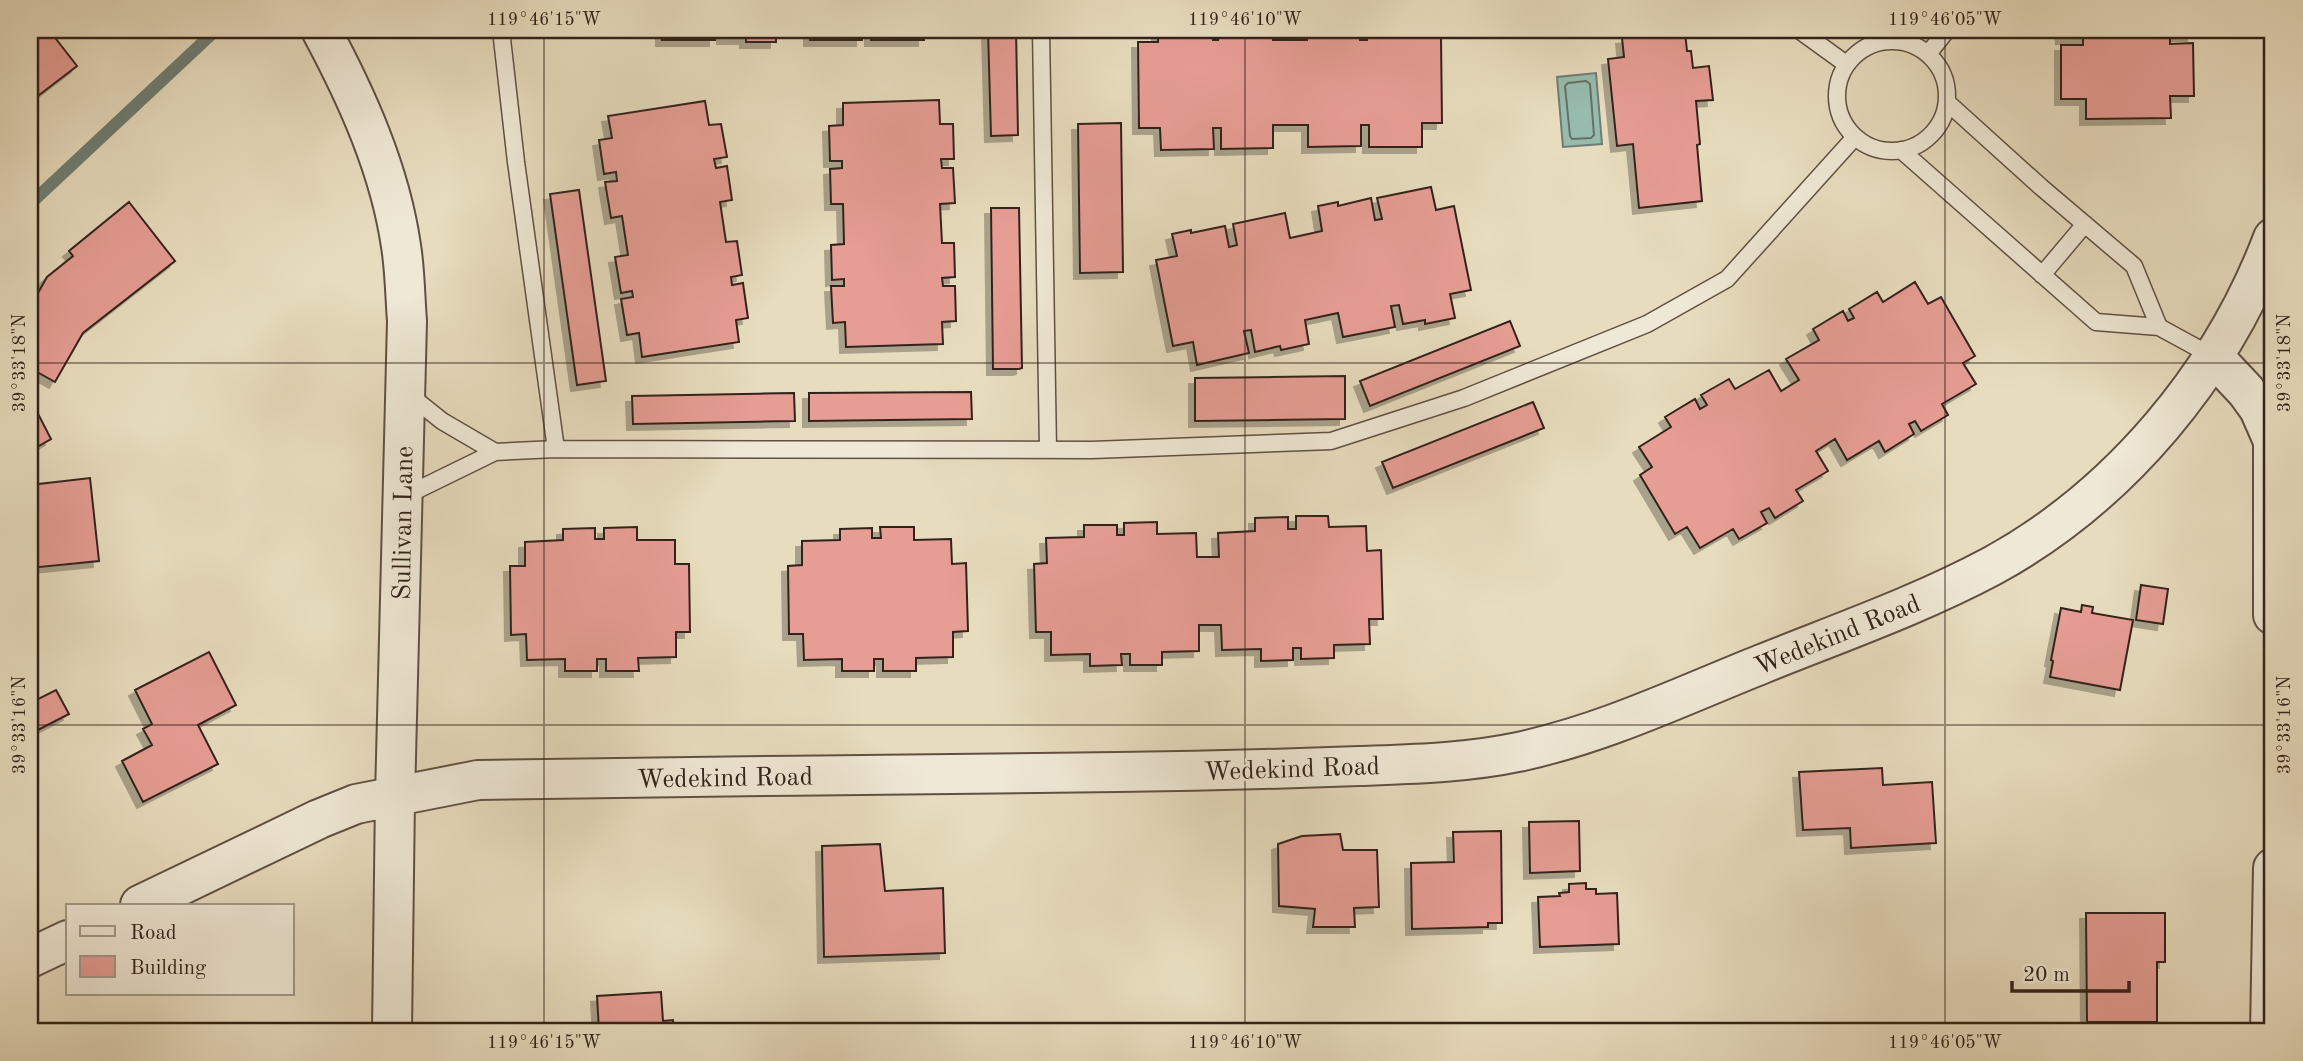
<svg xmlns="http://www.w3.org/2000/svg" width="2303" height="1061" font-family="'Old Standard TT',serif">
	<style>
		.water { fill: #97bcaf; stroke: #6f7e74; stroke-width: 2 }
		.lines { fill: none; stroke-linecap: round; stroke-linejoin: round }
		.shore { stroke: #656f65; stroke-width: 2 }
		.stream { stroke: #6f7e74; stroke-width: 12 }
		.building { fill: #e69d94; stroke: #33221b; stroke-width: 2; filter: url(#shadow) }
		.service-casing { stroke: #605044; stroke-width: 19 }
		.tertiary-casing { stroke: #605044; stroke-width: 42 }
		.service { stroke: #efe8d5; stroke-width: 16 }
		.tertiary { stroke: #efe8d5; stroke-width: 38 }
		.ticks { fill: none; stroke: #33221b; stroke-width: 2; stroke-opacity: 0.45 }
		.labels { text-anchor: middle; stroke-width: 5; stroke-linejoin: round; paint-order: stroke }
		.street-label { font-size: 26px; fill: #33221b; stroke: #efe8d5 }
		.neatline { fill: none; stroke: #33221b; stroke-width: 2.5 }
		.ticks-label { font-size: 18px; text-anchor: middle; fill: #33221b }
	</style>
	<defs>
		<filter id="shadow"><feDropShadow dx="-6" dy="6" stdDeviation="0" flood-color="#0004"/></filter>
	</defs>
	<rect width="100%" height="100%" fill="#e7dcbe"/>
	<filter id="stains"><feTurbulence type="fractalNoise" baseFrequency=".00286" numOctaves="4"/><feColorMatrix values="0 0 0 0 .2 0 0 0 0 .09 0 0 0 0 .02 0 0 0 .5 -.17"/></filter>
	<radialGradient id="worn" r=".72"><stop offset=".6" stop-color="#630" stop-opacity="0"/><stop offset="1" stop-color="#630" stop-opacity=".3"/></radialGradient>
	<path class="water" d="M1596,73L1602,144L1563,147L1557,77Z"/>
	<g class="lines">
		<path class="shore" d="M1586,81L1590,84L1594,135L1591,138L1572,139L1570,136L1565,86L1568,83Z"/>
		<path class="stream" d="M30,204L216,30"/>
	</g>
	<path class="building" d="M30,30H49L77,66L30,102Z
		M662,30H715V40H662Z
		M723,30H776V42H746V38H723Z
		M810,30H862V40H810Z
		M871,30H924V40H871Z
		M988,30H1016L1018,135L991,136Z
		M1158,30H1212L1213,40H1218V30H1272L1273,40H1307V30H1360V40H1367V30H1421V38H1441L1442,123H1422V147H1369V125H1361V146L1308,147V125H1273V148L1221,149V128H1213L1214,149L1161,150L1160,128H1139L1138,42H1158Z
		M2061,30H2193V35H2170V44L2193,43L2194,96H2170L2171,118L2086,119V99H2061V45H2083V38H2062Z
		M1685,32L1687,51H1691L1693,68L1709,66L1713,100L1696,101L1700,144L1697,145L1702,201L1639,208L1633,144L1617,146L1608,59L1624,57L1622,38Z
		M939,100L940,124H953L954,159H941L942,168H953L955,203L940,204L942,243H954L955,277L942,278L943,286H955L956,321L942,322L943,344L846,347L845,322L833,323L831,286H844V279L832,280L831,245L844,244L843,204H831L830,169L842,168V161H830L829,126L843,125V103Z
		M705,101L709,125L721,124L727,157L714,159L716,168L727,166L732,200L720,202L726,242L737,241L742,275L731,277L732,285L743,283L748,318L736,320L739,342L642,357L639,333L627,335L621,299L633,297L632,291L621,293L615,257L628,255L622,216L611,218L605,182L617,181L616,172L604,174L599,140L612,138L608,116Z
		M1121,123L1123,272L1080,273L1078,124Z
		M1431,187L1436,210L1454,206L1471,290L1450,294L1455,318L1425,324V320L1403,324L1399,305L1391,306L1395,327L1343,337L1338,313L1305,320L1309,344L1281,350L1280,346L1255,352L1251,330L1244,331L1249,353L1197,365L1193,342L1173,346L1156,260L1177,256L1172,234L1191,230V233L1225,226L1229,247L1237,245L1233,224L1285,213L1290,238L1322,231L1318,206L1338,202V206L1371,198L1375,220L1382,219L1377,198Z
		M579,190L606,381L577,385L550,194Z
		M129,202L175,261L83,333L55,382L30,368V307L47,277L73,256L69,251Z
		M991,208H1019L1022,368L1019,369H993Z
		M1915,282L1928,304L1941,297L1975,356L1963,363L1976,384L1942,404L1948,415L1921,431L1915,421L1909,424L1914,434L1885,452L1879,441L1847,460L1835,439L1816,451L1828,471L1796,490L1803,501L1775,518L1769,508L1761,512L1767,523L1739,539L1733,529L1700,548L1687,527L1675,534L1640,475L1652,467L1639,447L1671,427L1665,417L1695,399L1700,409L1707,405L1701,395L1729,379L1735,389L1769,370L1781,391L1799,380L1786,359L1819,340L1813,329L1843,311L1848,321L1854,318L1849,309L1877,292L1883,302Z
		M1510,321L1520,346L1370,406L1360,381Z
		M1345,376V419L1195,421V378Z
		M971,392L972,419L809,421V393Z
		M794,393L795,421L633,424L632,396Z
		M1533,402L1544,428L1393,488L1382,462Z
		M34,406L51,439L30,451V408Z
		M90,478L99,561L30,568V485Z
		M1296,516H1328L1329,527L1366,526L1367,551L1381,550L1383,619H1369L1370,644L1334,645V658L1301,659V648H1293V660L1261,661V649L1222,650L1221,625H1199V651L1162,652V665H1130V654H1121L1122,665L1090,666V654L1051,655V632H1036L1034,564L1047,563L1046,538L1084,537V525H1117V535H1124V523L1157,522V534L1196,533L1197,557H1219L1218,533L1255,531V518L1288,517V529H1296Z
		M637,527V540H675V564H689L690,632H676V657L638,658L639,671H606V659H597V671H565V659L527,660L526,634L511,635L510,566H525V542L563,540V529L595,528V539H604V528Z
		M880,527H914V540L951,539L952,564L966,563L968,631L953,632V657L916,658V671H883V659H874V671H842V659L804,660L803,634H789L788,566L802,565V541L840,540V529L872,528V538H881Z
		M2141,585L2168,589L2163,624L2136,620Z
		M2082,605L2093,607L2092,613L2133,620L2120,690L2050,677L2053,661L2051,660L2061,608L2081,612Z
		M209,652L236,705L198,725L218,764L143,802L122,761L152,745L143,729L152,724L135,690Z
		M56,690L69,714L30,734V703Z
		M1882,768L1883,785L1932,782L1936,843L1851,848L1850,828L1803,830L1799,772Z
		M1579,821L1580,871L1530,873L1529,822Z
		M1501,831L1502,923H1488V927L1412,929L1411,863L1454,862L1453,832Z
		M1340,834L1343,850H1377L1379,907L1354,908L1355,927H1313L1315,909L1279,906L1278,844L1302,836Z
		M880,844L885,891L943,888L945,953L824,957L822,846Z
		M1586,883V889H1596V894L1617,893L1619,944L1540,947L1538,897L1560,896L1559,893L1569,892V884Z
		M2086,913H2165V962H2157V1022H2087Z
		M661,992L663,1021L673,1020L674,1031H599L597,996Z"/>
	<g class="lines">
		<g class="service-casing">
			<path id="service" d="M501,30L516,162L556,449L1092,450L1331,441L1464,398L1647,324L1727,279L1855,137
				M1041,30L1048,450
				M1799,30L1846,64
				M1837 96a55 55 0 1 1 110 0a55 55 0 1 1-110 0Z
				M1928,54L1947,30
				M1948,103L2041,187L2134,266L2159,327
				M1901,150L2096,322L2159,327L2214,357
				M2042,275L2085,224
				M407,393L442,421L495,452
				M405,496L495,452L556,449"/>
		</g>
		<g class="tertiary-casing">
			<path id="tertiary" d="M321,30C357,97 390,170 401,246C405,270 405,296 407,321L395,797L392,1031
				M2214,357L2246,391L2259,409L2273,441
				M2273,444V615
				M140,905L319,819L356,804L478,780C691,777 905,774 1118,772C1199,771 1278,769 1359,766C1412,764 1466,763 1518,752C1603,734 1682,696 1762,664C1839,633 1919,605 1992,566C2120,496 2222,373 2273,238
				M30,958L68,940
				M2270,1031L2273,868"/>
		</g>
		<use href="#service" class="service"/>
		<use href="#tertiary" class="tertiary"/>
	</g>
	<path class="ticks" d="M544,30V1031M1245,30V1031M1945,30V1031M30,363H2273M30,725H2273"/>
	<g class="labels">
		<g class="street-label">
			<text transform="translate(402 523) rotate(-89)" y="9">Sullivan Lane</text>
			<text transform="translate(1837 634) rotate(-22)" y="9">Wedekind Road</text>
			<text transform="translate(1292 768) rotate(-2)" y="9">Wedekind Road</text>
			<text transform="translate(725 777) rotate(-1)" y="9">Wedekind Road</text>
		</g>
	</g>
	<rect width="2303" height="1061" fill="none" stroke="#e7dcbe" stroke-width="77"/>
	<rect x="66" y="904" width="228" height="91" fill="#efe8d5" stroke="#a4998b" stroke-width="2"/>
	<rect x="80" y="926" width="35" height="10" fill="#efe8d5" stroke="#a4998b" stroke-width="2"/>
	<text x="130" y="939" font-size="21" fill="#33221b">Road</text>
	<rect x="80" y="956" width="35" height="21" fill="#e69d94" stroke="#a4998b" stroke-width="2"/>
	<text x="130" y="974" font-size="21" fill="#33221b">Building</text>
	<path d="M2012 981v10h117v-10" fill="none" stroke="#33221b" stroke-width="3.5"/>
	<text x="2023" y="981" font-size="21" fill="#33221b" stroke="#efe8d5" stroke-width="5" paint-order="stroke">20 m</text>
	<rect x="38" y="38" width="2226" height="985" class="neatline"/>
	<g class="ticks-label">
		<text x="544" y="25">119°46'15"W</text>
		<text x="1245" y="25">119°46'10"W</text>
		<text x="1945" y="25">119°46'05"W</text>
		<text transform="translate(19 363) rotate(-90)" y="6">39°33'18"N</text>
		<text transform="translate(2284 363) rotate(-90)" y="6">39°33'18"N</text>
		<text transform="translate(19 725) rotate(-90)" y="6">39°33'16"N</text>
		<text transform="translate(2284 725) rotate(-90)" y="6">39°33'16"N</text>
		<text x="544" y="1048">119°46'15"W</text>
		<text x="1245" y="1048">119°46'10"W</text>
		<text x="1945" y="1048">119°46'05"W</text>
	</g>
	<rect width="100%" height="100%" filter="url(#stains)"/>
	<rect width="100%" height="100%" fill="url(#worn)"/>
</svg>
